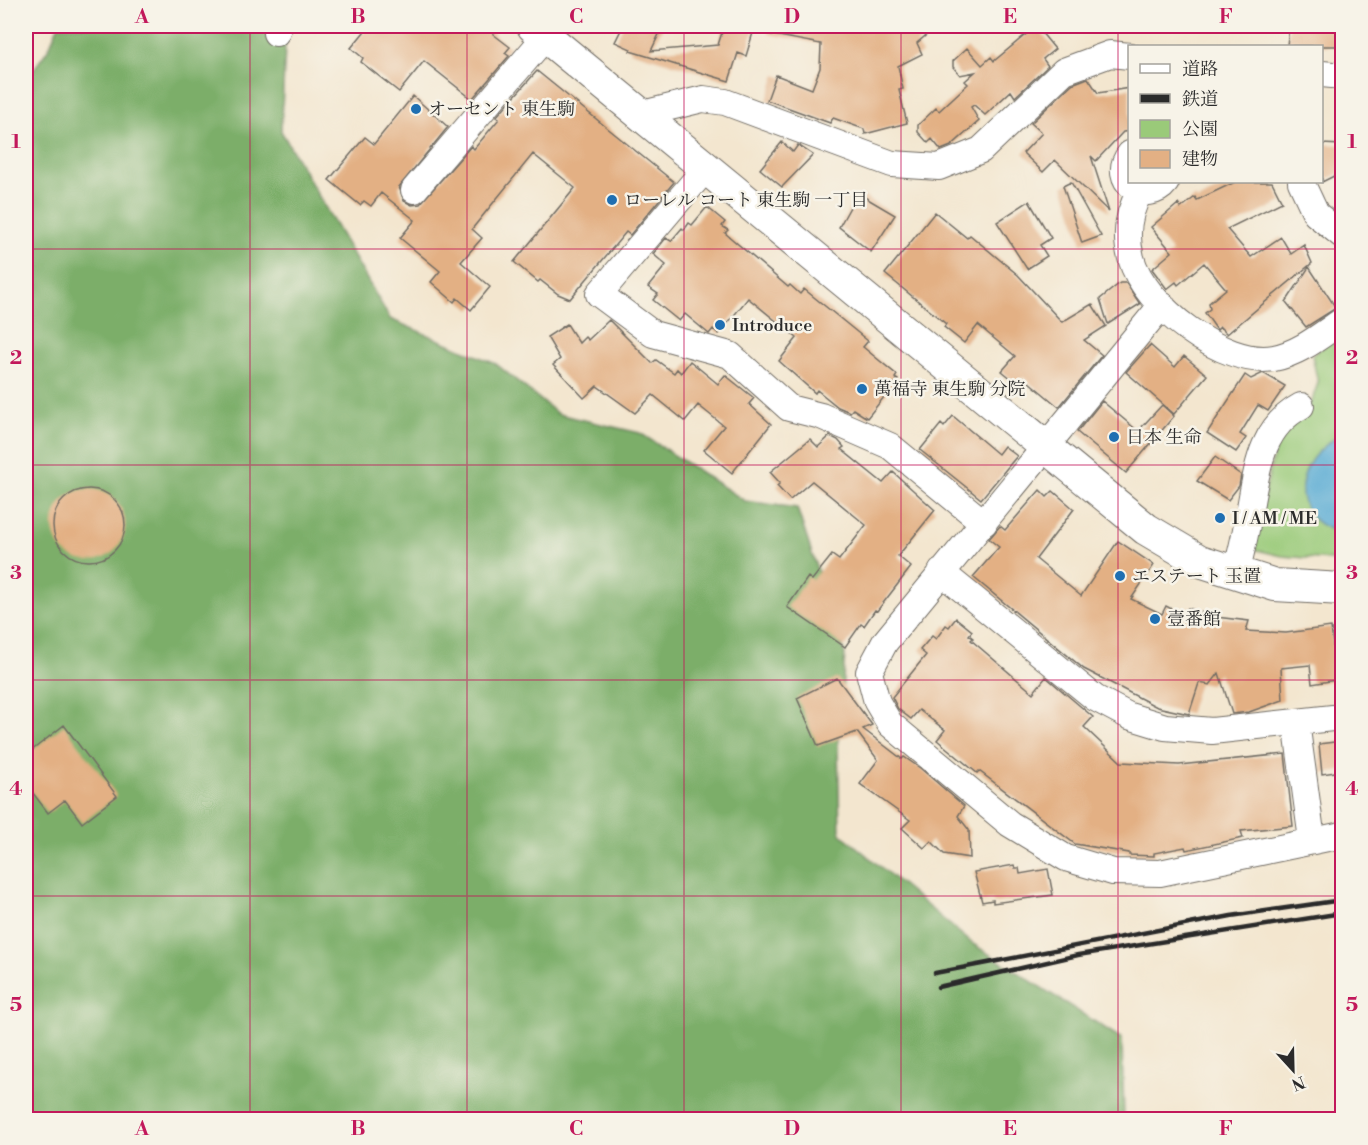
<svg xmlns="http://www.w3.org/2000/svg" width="1368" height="1145" font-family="'Libre Bodoni','Noto Serif JP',serif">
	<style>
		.green { fill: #9aca79; stroke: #627a52; stroke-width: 1.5 }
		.forest { fill: #7bae69; stroke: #536c4a; stroke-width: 1.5 }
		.water { fill: #59abd4; stroke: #426b80; stroke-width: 1.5 }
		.building { fill: #e3b084 }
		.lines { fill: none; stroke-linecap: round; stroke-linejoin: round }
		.minor-casing { stroke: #716c64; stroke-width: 28 }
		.tertiary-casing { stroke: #716c64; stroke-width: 34 }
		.minor { stroke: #fff; stroke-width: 26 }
		.tertiary { stroke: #fff; stroke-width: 32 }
		.rail { stroke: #2b2b2b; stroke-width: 4.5 }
		.grid { fill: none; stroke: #c2185b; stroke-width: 1.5; stroke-opacity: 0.55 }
		.poi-dot { fill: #1f6fb2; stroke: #f7f3e8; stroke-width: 2 }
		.labels { text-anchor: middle; stroke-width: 5; stroke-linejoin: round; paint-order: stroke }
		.poi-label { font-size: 18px; fill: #2b2b2b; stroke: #f7f3e8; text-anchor: start }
		.neatline { fill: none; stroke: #c2185b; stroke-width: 2 }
		.grid-label { font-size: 20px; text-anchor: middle; font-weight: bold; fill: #c2185b }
	</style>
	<rect width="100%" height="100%" fill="#f7f3e8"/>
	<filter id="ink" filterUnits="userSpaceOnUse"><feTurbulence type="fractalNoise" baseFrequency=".0167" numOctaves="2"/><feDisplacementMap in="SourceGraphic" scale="12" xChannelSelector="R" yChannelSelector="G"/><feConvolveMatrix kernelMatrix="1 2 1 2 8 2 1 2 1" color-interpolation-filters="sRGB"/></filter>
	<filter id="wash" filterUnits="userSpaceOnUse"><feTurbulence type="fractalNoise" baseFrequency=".008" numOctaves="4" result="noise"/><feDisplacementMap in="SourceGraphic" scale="24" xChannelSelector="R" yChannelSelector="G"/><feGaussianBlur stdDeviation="1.35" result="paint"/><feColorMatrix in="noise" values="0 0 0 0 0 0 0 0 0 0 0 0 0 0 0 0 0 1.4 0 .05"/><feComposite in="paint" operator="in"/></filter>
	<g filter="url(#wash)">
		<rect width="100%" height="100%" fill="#f3e6cf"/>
		<path class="green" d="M1342,334V561L1282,556L1252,549L1277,440L1311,403L1318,383L1312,355Z"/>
		<path class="forest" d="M58,26H286L281,131L390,319L496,364L558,414L640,433L745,501L797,508L845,654L838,745L840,833L973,944L1122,1039L1124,1119L26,1120V80L49,48Z"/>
		<path class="water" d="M1342,433V532C1307,527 1290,493 1311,461C1318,450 1331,441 1342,433Z"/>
		<g id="blocks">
			<path class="building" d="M369,26H500L493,34L510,47L505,53L509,56L472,99L424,61L399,92L361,62L363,58L351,48Z
				M623,26H663L651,51L718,45L724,26H755L746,56L738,53L729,81L630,51L631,49L615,42Z
				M769,26H937L917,43L922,54L898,66L903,89L899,90L907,123L865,134L864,129L833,118L830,123L767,100L776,75L812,89L820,68L821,44L768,34Z
				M1036,26L1055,49L1043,59L1048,66L1015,97L1011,91L985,115L974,105L971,107L979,121L951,146L941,150L932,139L928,143L918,132V125L936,108L939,111L968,84L965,81L975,72L960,75L953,67V61L967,48L982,65L991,57L994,61Z
				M1289,26H1342V46H1287Z
				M537,71L674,182L630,235L626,232L570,299L558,294L540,280L538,282L514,262L575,188L533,154L472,229L482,238L461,262L490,287L471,310L457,298L454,302L431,282L440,271L400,238L415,220L381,193L371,206L364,201L360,205L329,180L365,137L374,144L413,96L448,127L399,187L404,201L412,205L420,204L471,146L474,149L499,119L496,117Z
				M1088,78L1098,93L1130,88V131L1123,132L1096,161L1091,156L1109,212L1055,160L1043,172L1023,153L1042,133L1031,123L1072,84Z
				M782,142L793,152L798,145L813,155L782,187L760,169Z
				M1322,144L1342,145V172L1322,182Z
				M1071,182L1101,236L1082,243L1063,186Z
				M1235,182H1272L1282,202L1227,229L1251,257L1281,237L1291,254L1304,245L1312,263L1227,334L1220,327L1217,330L1205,313L1210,309L1209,303L1226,289L1204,263L1178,285L1176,282L1167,289L1152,269L1172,252L1151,227L1178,204L1181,208L1195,197L1197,200Z
				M861,195L895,215L871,252L839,227L855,198L858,200Z
				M1029,201L1051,238L1040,245L1047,256L1027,269L997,222Z
				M707,207L725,222L722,226L728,230L725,233L788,287L790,285L800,294L804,289L868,341L863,347L897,375L895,378L898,380L867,418L853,409L850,412L838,407L817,390L815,393L779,361L797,338L748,298L719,334L713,329L709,334L685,314L679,321L653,300L658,294L648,287L666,265L653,254L666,238L671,241L682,228L684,230L689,223L692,225Z
				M935,212L967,238L970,235L1018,275L1062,322L1092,304L1106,326L1084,340L1102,355L1059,407L1023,377L1018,384L1002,371L1015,356L978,325L964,343L944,327L946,324L885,274Z
				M1309,267L1336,308L1306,327L1286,302Z
				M1120,283H1126L1140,304L1108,324L1100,299Z
				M609,320L652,363L656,360L674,373L677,369L681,373L690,361L718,384L725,375L754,398L749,404L771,424L732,473L704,450L724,426L698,405L685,421L653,395L635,413L597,386L584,398L553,365L560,359L547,337L567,324L579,343L585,337L588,340Z
				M1150,345L1175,367L1184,356L1207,375L1174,414L1126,372Z
				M1263,373L1285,386L1268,411L1258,405L1240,434L1246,438L1236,452L1207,433L1245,375L1251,379Z
				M1102,401L1138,431L1162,405L1174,416L1126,473L1077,432Z
				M953,416L998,454L1004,446L1017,456L981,499L920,450L941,424L944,427Z
				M830,436L838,440L844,447L841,449L883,483L893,472L935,510L898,556L911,567L877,611L875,610L864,626L861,624L845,647L787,607L808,577L812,580L832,555L839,560L866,525L812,481L790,500L777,486L780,483L770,472L810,439L818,447Z
				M1215,457L1241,475L1239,486L1228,500L1197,481Z
				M53 525a36 36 0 1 1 72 0a36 36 0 1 1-72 0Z
				M1040,490L1047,497L1053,491L1074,509L1036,559L1081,596L1118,541L1154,565L1131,599L1162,614L1166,606L1185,616L1188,608L1216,617L1249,621L1246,631L1286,633L1331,627L1335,663L1342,662V679L1312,684L1310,665L1281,668L1283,700L1249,712L1232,714L1219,673L1210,685L1199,683L1189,714L1157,707L1084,669L973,577L999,547L989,539L1000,526L1005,530Z
				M956,618L972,631L969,635L973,638L971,640L1033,693L1046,677L1093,717L1084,727L1121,762L1179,765L1285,754L1293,826L1241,831L1243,838L1186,850L1185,847L1154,853V856L1129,855V853L1075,844L979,771L977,773L937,740L945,730L919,710L911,719L898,709L892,697L926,655L920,650L932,636L936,639L946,625L949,627Z
				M837,678L872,725L863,729L902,759L904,757L920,768L964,806L958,816L969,830L970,858L944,854L931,841L924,848L902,828L910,820L860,784L878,760L857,732L818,746L797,698Z
				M64,725L117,796L82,823L65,800L48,813L26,784V755Z
				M1342,741V771L1322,774L1319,744Z
				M1014,865L1015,868H1019L1020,874L1048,869L1053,895L993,903V900L982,902L974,872Z"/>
		</g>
	</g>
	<g filter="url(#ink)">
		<use href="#blocks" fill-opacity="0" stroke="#716c64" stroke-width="1.5"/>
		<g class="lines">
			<g class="minor-casing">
				<path id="minor" d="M276,33L279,26
					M1322,74L1342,76
					M642,114L703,99L725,102L892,164L939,167L981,150L1064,71L1110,54L1130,56
					M1130,154C1109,180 1147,207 1166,182
					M706,168L599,294L653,334L730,355L789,408L821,416L890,446L984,523
					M1301,182L1316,214L1342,235
					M414,190L546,36
					M1140,192C1128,212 1125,235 1131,258C1144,306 1224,367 1274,358C1300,353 1321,335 1342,321
					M1162,305L885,642L869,672L877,702L890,724L1010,824L1066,858L1113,872L1160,873L1342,835
					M941,572L1095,698L1129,716L1165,727L1212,731L1342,717
					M1236,573C1241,553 1246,533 1249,513C1257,471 1260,428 1301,406
					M1296,722L1312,840"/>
			</g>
			<g class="tertiary-casing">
				<path id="tertiary" d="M533,26L1146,529L1200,561L1275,585L1342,589"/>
			</g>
			<use href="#minor" class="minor"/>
			<use href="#tertiary" class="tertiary"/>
			<path class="rail" d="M935,973L1231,916L1342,900
				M938,987L1078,955L1342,913"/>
		</g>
	</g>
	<path class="grid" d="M250,26V1120M467,26V1120M684,26V1120M901,26V1120M1118,26V1120M26,249H1342M26,465H1342M26,680H1342M26,896H1342"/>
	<g class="poi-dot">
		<circle cx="416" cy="109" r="6"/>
		<circle cx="612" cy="200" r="6"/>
		<circle cx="720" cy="325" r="6"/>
		<circle cx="862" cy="389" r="6"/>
		<circle cx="1114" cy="437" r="6"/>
		<circle cx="1220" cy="518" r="6"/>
		<circle cx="1120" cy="576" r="6"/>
		<circle cx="1155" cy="619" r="6"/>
	</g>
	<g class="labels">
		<g class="poi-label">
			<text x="428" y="115">オーセント 東生駒</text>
			<text x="624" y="206">ローレル コート 東生駒 一丁目</text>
			<text x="732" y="331">Introduce</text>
			<text x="874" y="395">萬福寺 東生駒 分院</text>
			<text x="1126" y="443">日本 生命</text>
			<text x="1232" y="524">I / AM / ME</text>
			<text x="1132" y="582">エステート 玉置</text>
			<text x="1167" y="625">壹番館</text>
		</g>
	</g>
	<rect width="1368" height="1145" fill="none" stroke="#f7f3e8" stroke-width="66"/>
	<rect x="1128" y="45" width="195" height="138" fill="#f7f3e8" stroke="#a5a39c" stroke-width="1.5"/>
	<rect x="1140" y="64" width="30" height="9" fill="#ffffff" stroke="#a5a39c" stroke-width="1.5"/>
	<text x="1182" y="75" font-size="18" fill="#2b2b2b">道路</text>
	<rect x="1140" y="94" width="30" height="9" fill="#2b2b2b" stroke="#a5a39c" stroke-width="1.5"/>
	<text x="1182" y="105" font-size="18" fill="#2b2b2b">鉄道</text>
	<rect x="1140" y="120" width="30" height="18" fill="#9aca79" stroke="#a5a39c" stroke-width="1.5"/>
	<text x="1182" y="135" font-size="18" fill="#2b2b2b">公園</text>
	<rect x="1140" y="150" width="30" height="18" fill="#e3b084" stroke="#a5a39c" stroke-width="1.5"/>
	<text x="1182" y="165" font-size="18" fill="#2b2b2b">建物</text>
	<g transform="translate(1293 1070) rotate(158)" stroke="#f7f3e8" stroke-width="4.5" paint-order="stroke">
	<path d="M0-4.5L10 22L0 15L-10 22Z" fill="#2b2b2b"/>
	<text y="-9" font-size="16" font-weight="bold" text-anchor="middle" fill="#2b2b2b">N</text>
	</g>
	<rect x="33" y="33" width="1302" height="1079" class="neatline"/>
	<g class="grid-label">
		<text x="142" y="23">A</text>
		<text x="358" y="23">B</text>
		<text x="576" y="23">C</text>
		<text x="792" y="23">D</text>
		<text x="1010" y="23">E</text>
		<text x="1226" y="23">F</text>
		<text x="16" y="148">1</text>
		<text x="1352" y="148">1</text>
		<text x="16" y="364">2</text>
		<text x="1352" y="364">2</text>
		<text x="16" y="579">3</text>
		<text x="1352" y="579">3</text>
		<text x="16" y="795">4</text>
		<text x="1352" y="795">4</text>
		<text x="16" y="1011">5</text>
		<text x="1352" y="1011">5</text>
		<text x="142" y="1135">A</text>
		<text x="358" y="1135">B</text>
		<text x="576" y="1135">C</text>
		<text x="792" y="1135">D</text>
		<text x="1010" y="1135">E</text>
		<text x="1226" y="1135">F</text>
	</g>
</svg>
